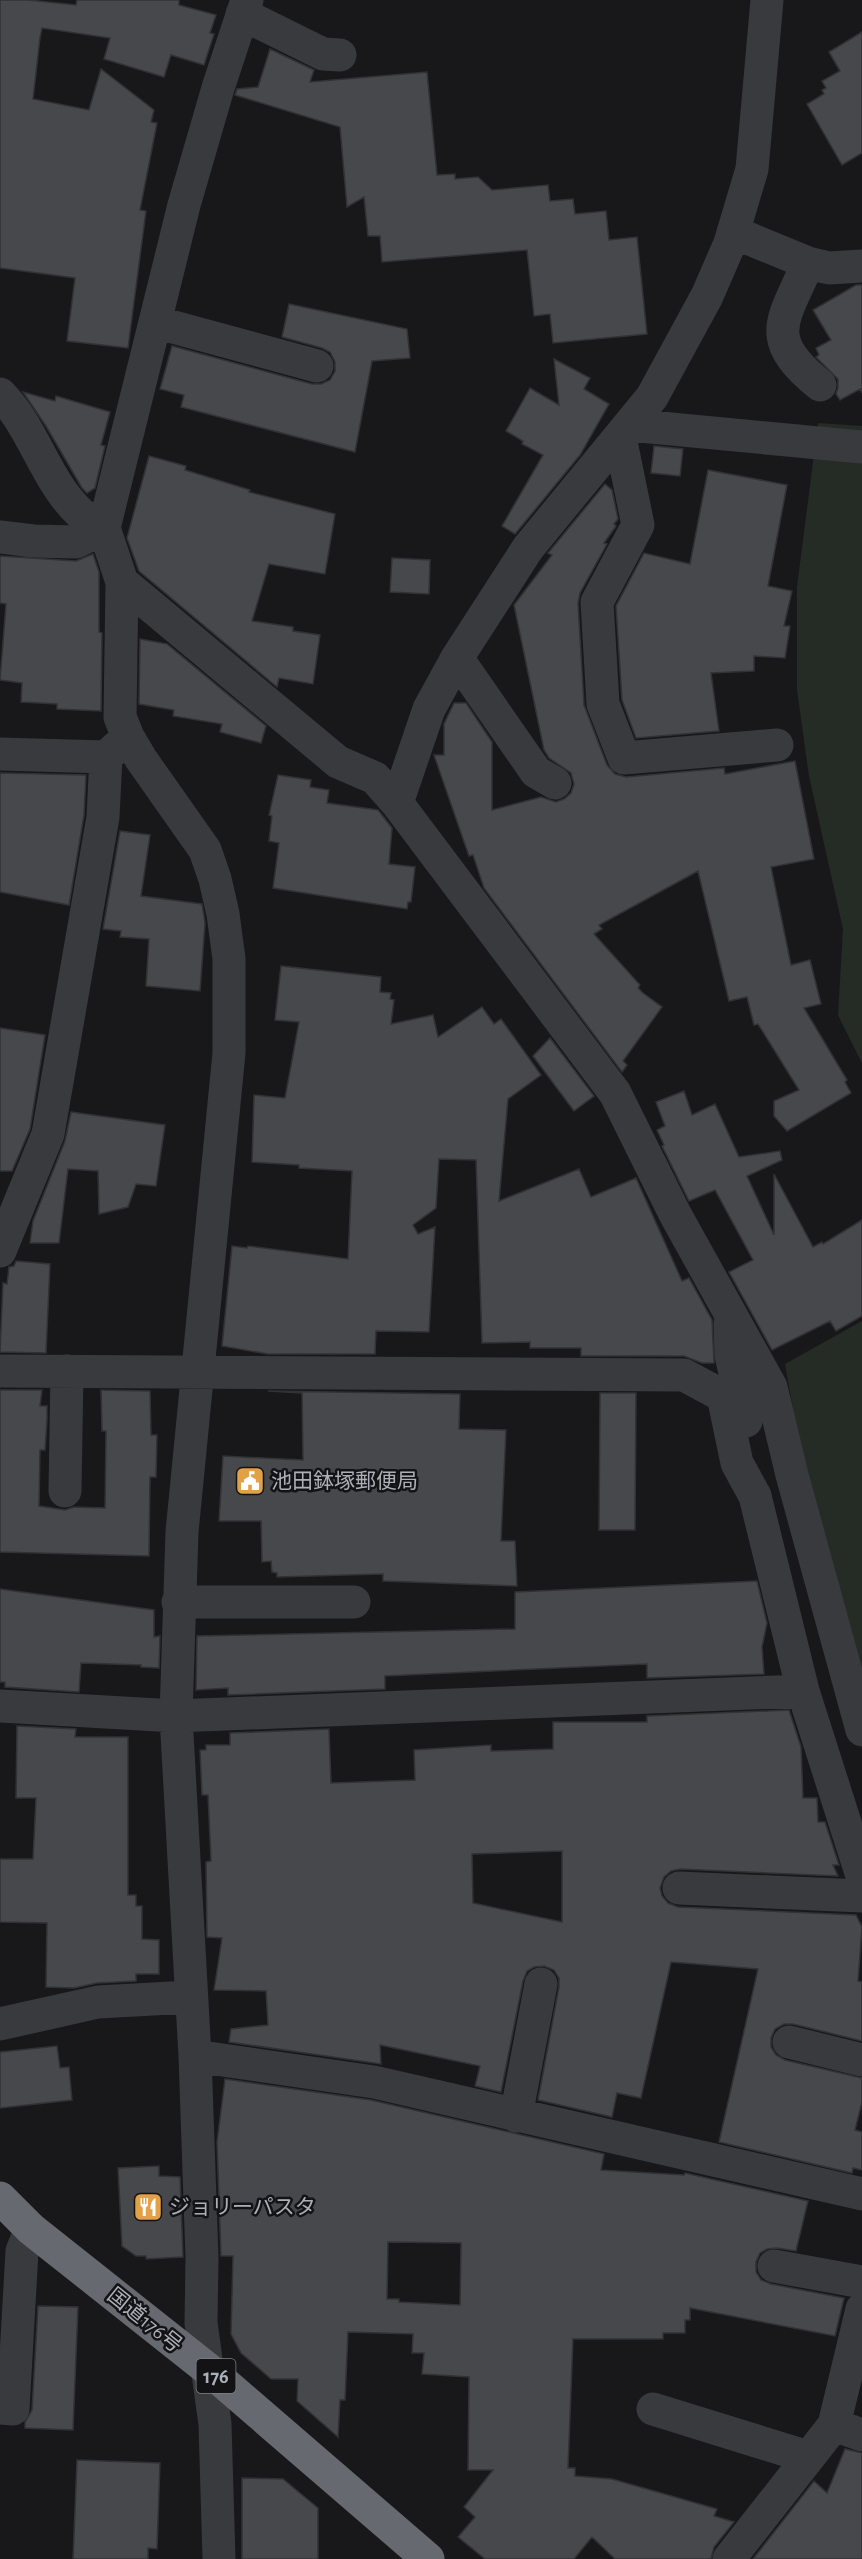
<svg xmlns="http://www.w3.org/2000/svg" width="862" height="2559" font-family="'Alegreya Sans','Noto Sans JP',sans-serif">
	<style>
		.green { fill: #242c25 }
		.building { fill: #47484c; stroke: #323235; stroke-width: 1.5; fill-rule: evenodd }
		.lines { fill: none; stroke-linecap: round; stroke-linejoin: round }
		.minor { stroke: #393a3e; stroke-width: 33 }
		.highway { stroke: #66696f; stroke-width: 33 }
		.labels { text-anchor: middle; stroke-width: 5; stroke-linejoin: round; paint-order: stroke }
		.shield { fill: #131315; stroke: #7d8187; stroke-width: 1.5 }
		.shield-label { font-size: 20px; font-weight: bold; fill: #abb0b8 }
		.poi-label { font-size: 21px; fill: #abb0b8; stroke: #131315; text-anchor: start }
		.street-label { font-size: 21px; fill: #abb0b8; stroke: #131315 }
	</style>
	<rect width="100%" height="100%" fill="#18181a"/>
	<path class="green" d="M818,423L862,426V1063L838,1015L843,929L809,776L797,690V587Z
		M862,1321V1682L802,1460L785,1364Z"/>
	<path class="building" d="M0,0H29L76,5L77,0H179V5L216,15L210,33L214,34L204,65L171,55L164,77L104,59L110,38L42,28L40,38L33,99L89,110L101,69L154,110L151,122L157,123L140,210L146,211L128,348L67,341L75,278L0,268Z
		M862,32V153L842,165L807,104L824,94L822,90L826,88L822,81L840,71L829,52Z
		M270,49L314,70L310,82L427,72L437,175L455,174V179L478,177L492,190L548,185L550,201L573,199L575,214L606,211L609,240L637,237L647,334L553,343L550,314L534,316L527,250L382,262L380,236H368L364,197L347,207L340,127L235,95L237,89L258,87Z
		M856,285H862V393L860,389L840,400L836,394L838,388V379L816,357L819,355L816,348L831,340L813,310Z
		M289,304L407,329L410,358L372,361L355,452L181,407L184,395L160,389L172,346L312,384H321L330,380L335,371V362L330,352L322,348L282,337Z
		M554,359L590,378L584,389L609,404L580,455L515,534L502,526L543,455L522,444L523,441L506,431L530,388L559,405Z
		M23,392L55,401L56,396L110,412L101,445L105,446L95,488L87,493L82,488L46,426Z
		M654,446L683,449L680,476L651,473Z
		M149,456L186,466L185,470L250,490L249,492L335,514L325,574L269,564L252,621L293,627V631L320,635L313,684L279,678L277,687L139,571L127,538Z
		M708,470L787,485L768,586L792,591L784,626H790L785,658L754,656V671L711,673L719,731L636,738L622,700L616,606L644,553L690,564Z
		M605,484L612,490L618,519L614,524L616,526L604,543L607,544L580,593L578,603L584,705L607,765L615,774L626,777L724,768L725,774L795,761L814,859L771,867L791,965L810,960L821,1004L804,1008L847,1080L845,1082L851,1093L787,1131L774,1116V1101L799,1090L758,1024L754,1025L747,997L729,1001L698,871L599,925L602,929L594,934L640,985L638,988L643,993L662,1007L623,1061L627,1065L622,1072L484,888L473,855L469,856L434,755H444V724L454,703H466L492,742V810L541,797L556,802L564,799L571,793L574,784L571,773L549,758L544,750L514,605L552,555L548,553Z
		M93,554L99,572V632L102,633L101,711L57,709V704L21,702L22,683L0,680L6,604L0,603V556L76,561Z
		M392,558L430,560L429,594L390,592Z
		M140,639L167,644L266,726L261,743L220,732L222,724L173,716L174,710L139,704Z
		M0,773L86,775L84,815L69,905L0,892Z
		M278,775L311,780L310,787L329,790L327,803L378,810L392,828L389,864L415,867L411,902H408L407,909L273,888L279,843L269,841L272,816L269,815Z
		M120,831L150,835L141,896L202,904L205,923L200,991L146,986L149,939L120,937L121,931L103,929Z
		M281,966L381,977L380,992L391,993L390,999L394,1000L391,1024L433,1015L438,1037L482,1007L494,1024L501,1019L541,1075L508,1099L499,1201L579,1169L591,1197L636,1178L682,1281L689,1278L712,1320L714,1363H702L684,1356H581V1348H530V1342L482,1343L476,1160L439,1159L436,1208L413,1225L418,1234L435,1227L429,1332L376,1331L375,1354H268L222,1346L232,1246L247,1248L248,1246L348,1259L352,1171L299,1168V1165L252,1162L254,1095L285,1098L299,1022L275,1020Z
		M0,1028L45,1035L30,1129L12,1171H0Z
		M550,1038L594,1096L574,1111L533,1056Z
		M684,1091L692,1115L715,1104L739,1157L780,1151L782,1160L747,1176L774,1235V1174L813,1247L822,1242L823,1244L862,1220V1316L836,1331L830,1321L772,1350L729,1272L753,1260L715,1190L689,1201L662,1146L664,1145L657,1130L665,1126L656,1102Z
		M71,1112L165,1125L156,1186L136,1184L128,1207L99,1214L98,1171L68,1169L59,1243H30L33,1221L65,1141Z
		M16,1261L50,1264L46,1353L0,1352L3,1283L7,1284L9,1267L14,1266Z
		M0,1390H42L40,1406H47V1420L45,1450H40L39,1506L65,1510L74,1507L105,1508L106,1431H102L101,1390L150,1391L151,1435H157L156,1477H150L149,1556L0,1552Z
		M268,1391L460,1394L459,1429L506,1430L501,1541H515L517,1586L383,1581V1574L277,1577V1573L272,1572L271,1561L262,1562L261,1521H219L223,1456L303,1460L302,1393Z
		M600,1393H636L635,1530H599Z
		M757,1581L767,1623L762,1647L764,1674L647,1678V1664L385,1676V1689L228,1695V1688L196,1690L197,1636L515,1629V1592Z
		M0,1589L154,1610V1637L160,1636L159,1668L141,1667V1665L81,1663L79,1692L5,1687V1682H0Z
		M789,1710L801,1747L803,1798H817L818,1822H825L839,1865H833L838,1876L680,1869L671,1871L664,1877L660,1888L662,1896L668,1903L678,1907L856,1915L862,1927L858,1981L862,1982V2041L793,2024H784L775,2029L771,2038V2047L776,2055L785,2060L862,2078V2102L855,2130L862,2132V2170L853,2168L852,2173L719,2142L758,1969L671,1962L641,2098L617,2093L612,2117L538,2100L559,1987V1978L554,1970L544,1966L534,1967L527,1971L523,1981L501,2092L475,2086L480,2066L380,2045L381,2064L229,2042L231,2029L268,2025L266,1991L214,1990L222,1938L207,1937L206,1862L211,1861L208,1795H202L200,1750H206V1745H230V1733L329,1729L331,1783L415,1780L414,1750L491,1745V1751L553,1749V1722H647V1716ZM562,1851V1922L473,1903L472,1854Z
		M17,1726L76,1729L75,1737H128V1895H136V1906H142V1939L159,1940V1974H136V1981L97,1983L74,1988L46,1987L47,1923L0,1922V1859H33L36,1798H16Z
		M57,2046L60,2068L69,2067L72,2100L0,2108V2052Z
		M225,2079L371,2100L604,2154L601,2170L684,2175L685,2173L808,2201L796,2251L777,2248L767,2249L760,2253L756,2262V2272L761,2280L771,2284L844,2298L835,2336L690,2308V2320H685V2333H663V2339H573L568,2468H575V2476L612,2479L717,2509L714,2516L734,2522L714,2547L711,2559H615L592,2537L574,2559H485L458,2537L475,2517L464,2507L493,2470H468L469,2377L422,2374L424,2353H412L413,2334L348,2332L345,2400H340L338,2437L297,2401L298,2379H271L241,2353L231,2334L233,2256H221L217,2142ZM388,2242L461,2243L460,2305L399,2302V2299H387Z
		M159,2166V2176L180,2177L183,2257L146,2259V2256H136L122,2246L118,2168Z
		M38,2306L78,2307L73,2430L25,2428V2422L32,2410Z
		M845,2449L862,2453V2559H753L814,2481L827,2493Z
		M77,2460L160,2463L157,2549L148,2548V2559H73Z
		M242,2478L283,2479L318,2508V2559H242Z"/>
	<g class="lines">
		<path class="minor" d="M242,14L323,54L340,55
			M733,232L808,263C783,321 762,338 820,385
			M808,263L829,268L862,266
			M155,322L317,366
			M0,394C34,428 45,480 80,513C87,519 96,523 104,528
			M629,425L862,447
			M620,437L638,525L597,602L603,704L624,758L777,745
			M0,537L33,541L76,542L104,528
			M122,582L338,762L375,778L397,803L615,1093L675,1214L771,1387L792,1475L862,1730
			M457,658L536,772L555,783
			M0,754L106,757
			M397,803L429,709L457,658L528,548L652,397L707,296L730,243L752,169L767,0
			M0,1251L48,1134L103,817L106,757L128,737
			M730,1324L731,1355L746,1421
			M0,1371L684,1375L723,1396L737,1463L755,1496L803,1691L862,1876
			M65,1491L67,1371
			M178,1602H354
			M0,1706L176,1716L803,1691
			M679,1888L862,1896
			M0,2024L98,2002L190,1997
			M789,2042L862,2060
			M195,2056L374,2082L862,2194
			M516,2116L541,1984
			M774,2266L862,2282
			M0,2408L13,2409L22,2251L31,2229
			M653,2409L808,2457
			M834,2425L862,2435
			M219,2559L215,2424L201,2323L202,2258L195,2056L176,1716L182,1532L229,1053V959L223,914L215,879L205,850L141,759L128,737L120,717L122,582L104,528L184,205L218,88L247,0
			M729,2559L834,2425L862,2309"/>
		<path class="highway" d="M0,2198L31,2229L209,2370L428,2559"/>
	</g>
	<defs>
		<g id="civic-square" transform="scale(1.5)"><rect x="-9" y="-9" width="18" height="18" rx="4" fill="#e2a147" stroke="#131315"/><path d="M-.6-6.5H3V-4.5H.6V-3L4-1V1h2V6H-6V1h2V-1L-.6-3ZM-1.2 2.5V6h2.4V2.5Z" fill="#fff"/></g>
		<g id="restaurant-square" transform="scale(1.5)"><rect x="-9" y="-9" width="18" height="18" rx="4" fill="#e2a147" stroke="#131315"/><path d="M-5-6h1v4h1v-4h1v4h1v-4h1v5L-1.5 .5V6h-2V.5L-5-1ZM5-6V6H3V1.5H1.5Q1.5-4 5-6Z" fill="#fff"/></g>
	</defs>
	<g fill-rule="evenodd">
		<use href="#civic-square" x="250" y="1481"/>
		<use href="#restaurant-square" x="148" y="2207"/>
	</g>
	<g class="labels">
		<rect class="shield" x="196.5" y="2359" width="39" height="34" rx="4.5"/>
		<g class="shield-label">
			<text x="216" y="2383">176</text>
		</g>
		<g class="poi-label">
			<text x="271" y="1488">池田鉢塚郵便局</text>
			<text x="169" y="2214">ジョリーパスタ</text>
		</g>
		<g class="street-label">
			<text transform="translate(145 2320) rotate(39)" y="7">国道176号</text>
		</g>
	</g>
</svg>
